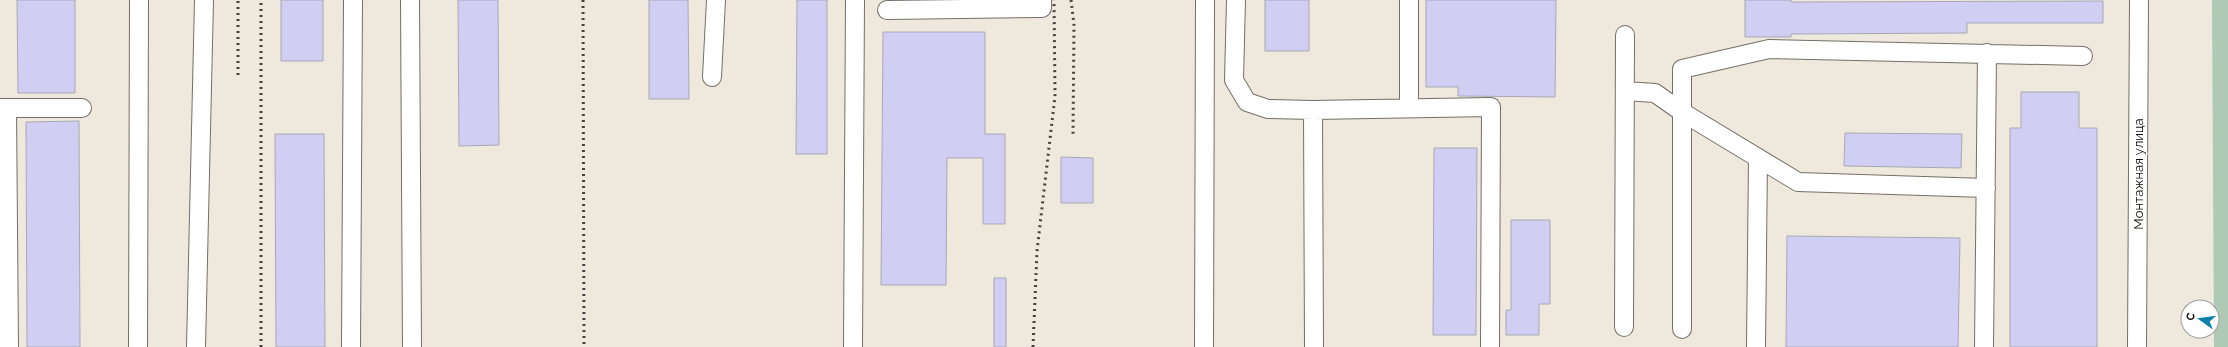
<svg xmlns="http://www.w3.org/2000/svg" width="2228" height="347" font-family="Raleway,sans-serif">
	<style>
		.green { fill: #afcab4 }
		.building { fill: #d0cef3; stroke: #a8a8b3 }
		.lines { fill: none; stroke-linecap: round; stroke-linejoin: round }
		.minor-casing { stroke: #756f66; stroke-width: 20 }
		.minor { stroke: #fff; stroke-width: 18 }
		.rail { stroke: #45423d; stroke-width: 3; stroke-dasharray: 2 4; stroke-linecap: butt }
		.labels { text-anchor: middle; stroke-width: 3; stroke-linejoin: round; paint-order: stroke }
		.street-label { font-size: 13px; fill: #0f0d0a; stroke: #fff }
	</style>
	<rect width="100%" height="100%" fill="#eee8dd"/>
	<path class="green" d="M2212,0H2228V347H2214Z"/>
	<path class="building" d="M17,0H75V93H18Z
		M281,0H323V61H281Z
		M458,0H498L499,145L459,146Z
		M649,0H688L689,99H649Z
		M797,0H827V154H796Z
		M1265,0H1309V51H1265Z
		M1426,0H1556L1555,97L1458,96V87H1426Z
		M1745,0H1791V2L2103,1V23H1967V33L1791,34V37H1745Z
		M883,32H985V134H1005V224H983V158H947L946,285H881Z
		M2021,92H2079V128H2097V347H2010V128H2021Z
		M79,121L80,347H27L26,122Z
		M1845,133L1962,134L1961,168L1844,166Z
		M275,134H324L325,347H276Z
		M1434,148H1477L1476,335H1433Z
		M1061,157L1093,158V203H1061Z
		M1511,220H1550V304H1539V335H1506V310H1511Z
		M1787,236L1960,238L1958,347H1786Z
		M994,278H1006V347H994Z"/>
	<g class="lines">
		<g class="minor-casing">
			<path id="minor" d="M410,0L412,347
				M1236,0L1234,80L1247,102L1268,109L1313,110L1491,107L1490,347
				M1409,0V108
				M887,10L1042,8V0
				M712,77L716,0
				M1625,91L1655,93L1682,112L1798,182L1986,188
				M0,108H82
				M7,108L9,347
				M1313,110L1314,347
				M1624,327L1625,35
				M1682,329V69L1769,49L2083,56
				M138,347L139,0
				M196,347L204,0
				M351,347L353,0
				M853,347L855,0
				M1204,347L1205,0
				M1756,347L1758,158
				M1984,347L1987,53
				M2137,347L2139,0"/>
		</g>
		<use href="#minor" class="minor"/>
		<path class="rail" d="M583,0L584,347
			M1071,0L1074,25L1073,134
			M238,75V0
			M261,347V0
			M1033,347L1037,251L1055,96L1054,0"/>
	</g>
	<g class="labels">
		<g class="street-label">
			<text transform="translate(2138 174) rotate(-90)" y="5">Монтажная улица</text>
		</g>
	</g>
	<g transform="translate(2200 319) rotate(284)"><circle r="19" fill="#ffffff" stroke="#9f9e9d"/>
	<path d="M0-3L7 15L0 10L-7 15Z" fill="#1181a9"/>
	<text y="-6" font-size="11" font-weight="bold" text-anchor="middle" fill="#0f0d0a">С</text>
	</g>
</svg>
